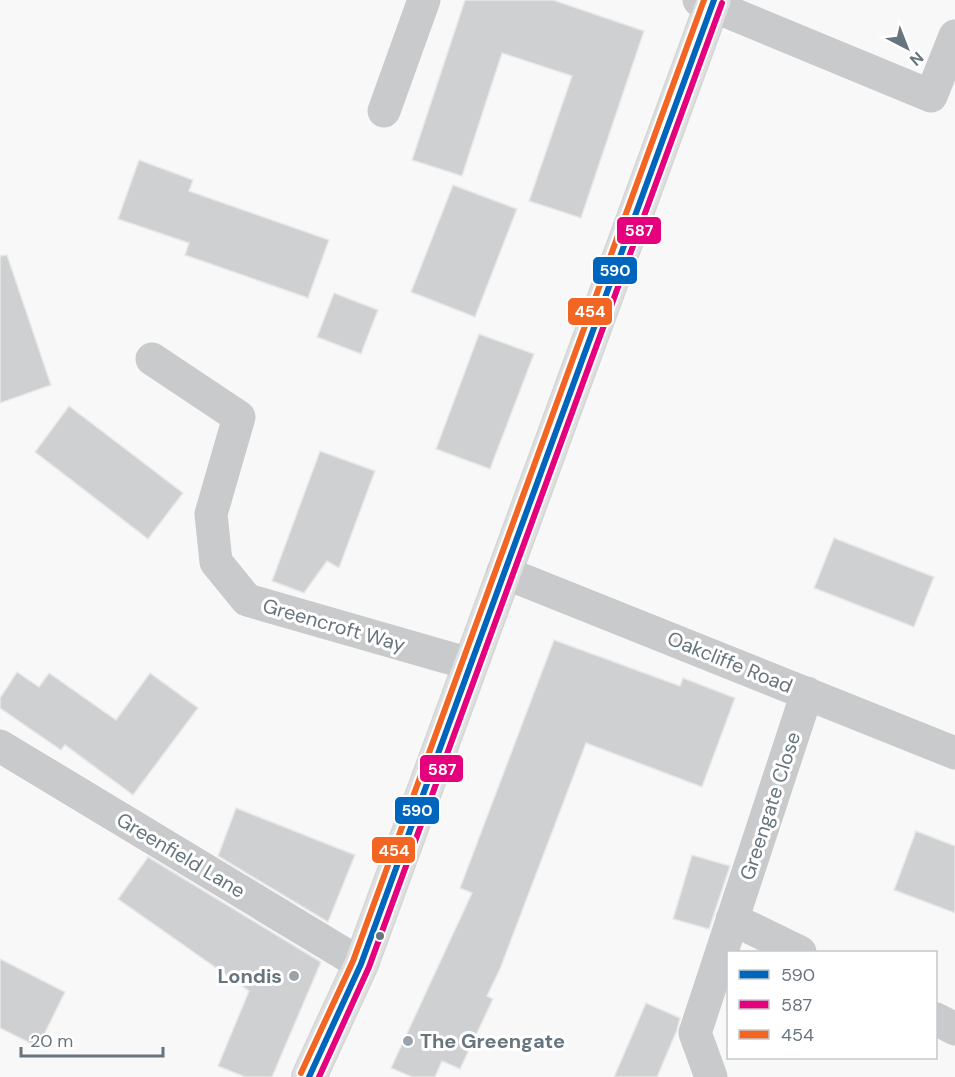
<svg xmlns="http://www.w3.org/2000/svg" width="955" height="1077" font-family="'DM Sans',sans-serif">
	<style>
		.building { fill: #cfd0d1; stroke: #e8e8e8; stroke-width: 1.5 }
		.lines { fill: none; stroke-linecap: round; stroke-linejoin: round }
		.highway-casing { stroke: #d4d5d5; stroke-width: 36 }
		.minor { stroke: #c9cacb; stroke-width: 33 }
		.highway { stroke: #dedfdf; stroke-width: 33 }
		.bus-1-casing { stroke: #fff; stroke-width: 10 }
		.bus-2-casing { stroke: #fff; stroke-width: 10 }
		.bus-3-casing { stroke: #fff; stroke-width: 10 }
		.bus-1 { stroke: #0065bd; stroke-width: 6 }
		.bus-2 { stroke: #e5007d; stroke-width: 6 }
		.bus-3 { stroke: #f26522; stroke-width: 6 }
		.bus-dot { fill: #66757e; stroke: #fff; stroke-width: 2 }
		.poi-dot { fill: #99a3a9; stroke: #fff; stroke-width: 2 }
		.labels { text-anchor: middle; stroke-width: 6; stroke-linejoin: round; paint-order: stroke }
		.street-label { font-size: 20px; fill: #66757e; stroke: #fff }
		.poi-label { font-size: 20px; font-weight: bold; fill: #66757e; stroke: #fff; text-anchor: end }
		.line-badge { stroke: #fff; stroke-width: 2 }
		.badge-label { font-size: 16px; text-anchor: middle; font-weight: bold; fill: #fff }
	</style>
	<rect width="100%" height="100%" fill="#f8f8f8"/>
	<path class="building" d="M465,0H553L644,31L581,218L529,201L572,76L502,53L462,176L412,160Z
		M139,160L193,180L189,191L329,240L308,298L185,255L189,243L118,219Z
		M453,185L517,209L475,317L411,292Z
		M7,255L51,385L0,403V256Z
		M334,293L378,310L361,354L317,337Z
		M479,334L534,354L490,469L436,449Z
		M69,406L183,493L148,539L35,452Z
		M320,451L375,471L339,568L327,561L304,593L272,581Z
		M834,538L934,577L914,627L814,588Z
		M554,640L680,686L683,678L735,698L702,787L586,743L500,969L487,996L493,999L460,1069L442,1061L435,1077H412L391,1068L472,893L460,888Z
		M17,672L39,687L49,673L116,720L150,673L198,708L133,795L65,745L61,750L0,708V698Z
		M236,808L355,855L328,922L218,856Z
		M916,831L955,846V913L894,890Z
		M692,855L730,866L709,929L673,919Z
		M148,857L321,962L272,1077H245L218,1066L249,991L118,899Z
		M0,959L65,992L38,1047L0,1028Z
		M646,1003L680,1018L677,1030L657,1077H614Z"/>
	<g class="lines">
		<g class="highway-casing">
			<path id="highway" d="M309,1077L361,964L714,0"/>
		</g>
		<path class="minor" d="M699,0L931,96L955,36
			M384,111L424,0
			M152,359L239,417L211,514L216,562L247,600L470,664
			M503,572L955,753
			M0,746L361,964
			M732,919L800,952
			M936,1019L955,1029
			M711,1077L695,1033L807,693"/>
		<use href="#highway" class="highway"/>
		<g class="bus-1-casing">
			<path id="bus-1" d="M309,1077L361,964L714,0"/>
		</g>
		<g class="bus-2-casing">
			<path id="bus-2" d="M319,1077L369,967L722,3"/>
		</g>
		<g class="bus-3-casing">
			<path id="bus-3" d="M301,1073L353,961L704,0"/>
		</g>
		<use href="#bus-1" class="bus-1"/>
		<use href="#bus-2" class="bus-2"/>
		<use href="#bus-3" class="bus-3"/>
	</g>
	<circle class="bus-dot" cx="380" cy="936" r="5"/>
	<g class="poi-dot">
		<circle cx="294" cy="976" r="6"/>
		<circle cx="408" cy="1041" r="6"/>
	</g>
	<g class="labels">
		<g class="street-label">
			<text transform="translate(334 625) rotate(16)" y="7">Greencroft Way</text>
			<text transform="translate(730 662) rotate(22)" y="7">Oakcliffe Road</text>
			<text transform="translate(770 806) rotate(-72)" y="7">Greengate Close</text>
			<text transform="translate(181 855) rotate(31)" y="7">Greenfield Lane</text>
		</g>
		<g class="poi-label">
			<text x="282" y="983">Londis</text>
			<text x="420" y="1048" text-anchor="start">The Greengate</text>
		</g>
	</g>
	<g class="line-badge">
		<rect x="616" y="216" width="46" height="29" rx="6" fill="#e5007d"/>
		<rect x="592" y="256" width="46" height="29" rx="6" fill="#0065bd"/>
		<rect x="567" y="297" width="46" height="29" rx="6" fill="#f26522"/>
		<rect x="419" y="754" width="45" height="29" rx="6" fill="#e5007d"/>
		<rect x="394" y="796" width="46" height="29" rx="6" fill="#0065bd"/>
		<rect x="371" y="836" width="45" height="28" rx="6" fill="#f26522"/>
	</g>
	<g class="badge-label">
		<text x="639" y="236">587</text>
		<text x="615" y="276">590</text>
		<text x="590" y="317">454</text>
		<text x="442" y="775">587</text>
		<text x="417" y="816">590</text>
		<text x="394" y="856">454</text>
	</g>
	<rect x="727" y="951" width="210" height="108" fill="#ffffff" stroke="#c2c8cb" stroke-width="1.5"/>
	<rect x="739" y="970" width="30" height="9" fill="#0065bd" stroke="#c2c8cb" stroke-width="1.5"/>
	<text x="781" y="981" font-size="18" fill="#66757e">590</text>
	<rect x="739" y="1000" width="30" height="9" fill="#e5007d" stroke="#c2c8cb" stroke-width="1.5"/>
	<text x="781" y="1011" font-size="18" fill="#66757e">587</text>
	<rect x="739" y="1030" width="30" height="9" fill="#f26522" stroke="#c2c8cb" stroke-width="1.5"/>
	<text x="781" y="1041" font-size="18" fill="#66757e">454</text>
	<g transform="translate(907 48) rotate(138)" stroke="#ffffff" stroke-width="4.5" paint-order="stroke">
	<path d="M0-4.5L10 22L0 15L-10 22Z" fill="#66757e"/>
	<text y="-9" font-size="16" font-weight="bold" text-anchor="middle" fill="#66757e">N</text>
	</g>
	<path d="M21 1047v9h142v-9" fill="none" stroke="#66757e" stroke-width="3"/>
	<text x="30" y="1047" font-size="18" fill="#66757e" stroke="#ffffff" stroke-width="4.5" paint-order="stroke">20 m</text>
</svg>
